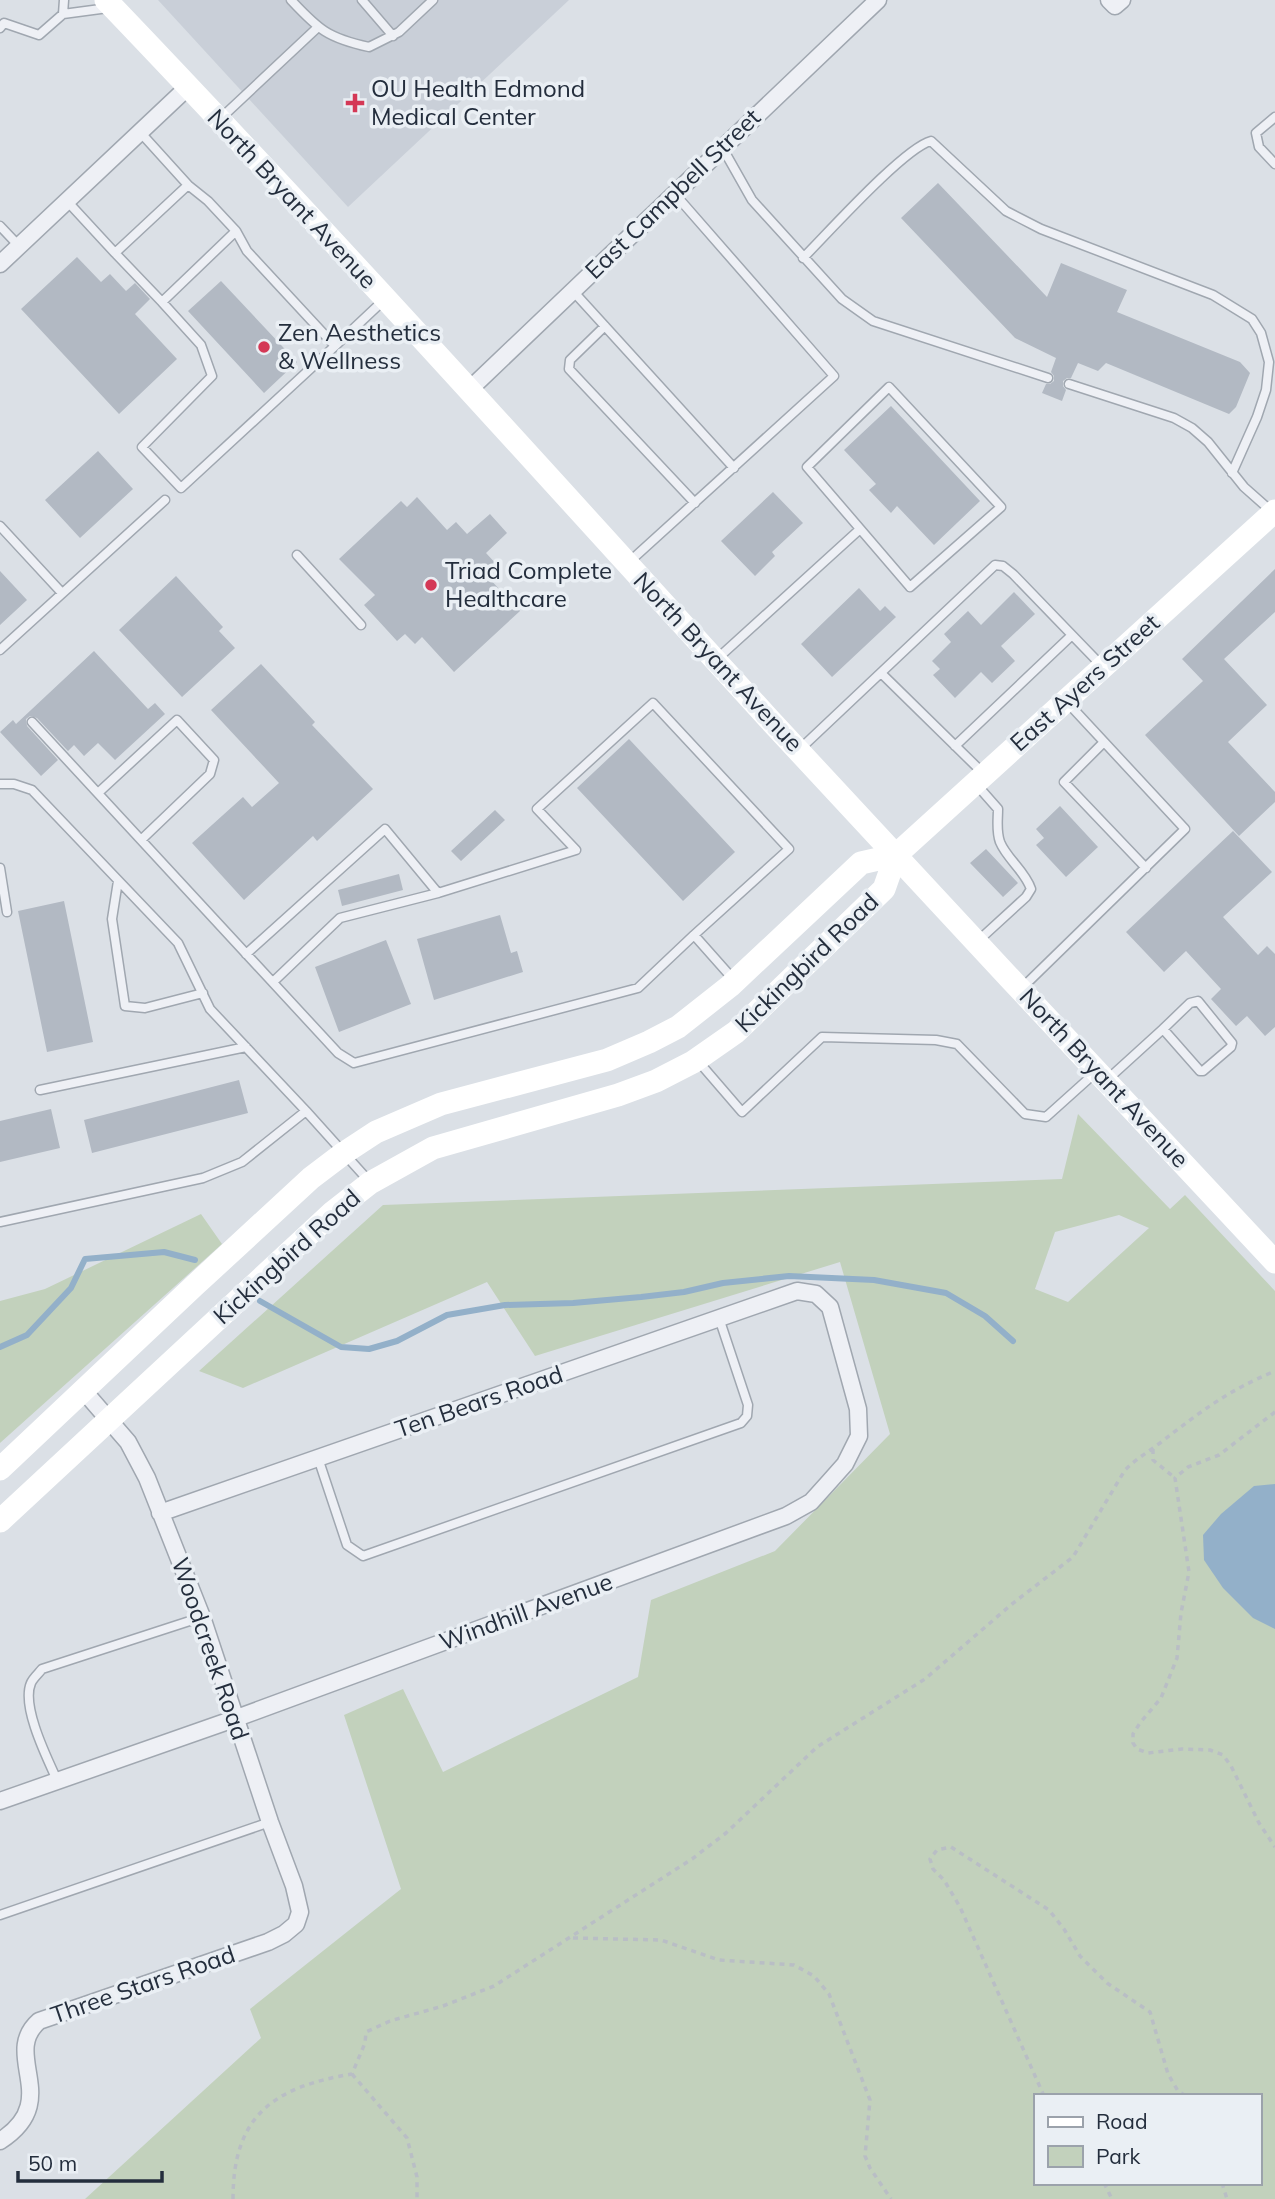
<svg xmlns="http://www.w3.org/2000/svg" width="1275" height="2199" font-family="Mulish,sans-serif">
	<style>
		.built { fill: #c9cfd8 }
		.green { fill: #c2d1bc; fill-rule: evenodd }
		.water { fill: #93b0c9 }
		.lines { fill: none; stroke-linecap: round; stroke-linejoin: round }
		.stream { stroke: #93b0c9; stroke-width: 6 }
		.building { fill: #b2b9c3 }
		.lane-casing { stroke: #a0a7b0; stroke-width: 11 }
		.street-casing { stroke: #a0a7b0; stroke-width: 19 }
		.path { stroke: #b9bec5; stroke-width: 3.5; stroke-dasharray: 5 5; stroke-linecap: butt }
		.lane { stroke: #eef0f5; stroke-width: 8 }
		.street { stroke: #eef0f5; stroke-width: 16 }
		.secondary { stroke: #fff; stroke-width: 23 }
		.poi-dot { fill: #d43856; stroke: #eaeff4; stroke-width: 2.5 }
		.labels { text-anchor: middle; stroke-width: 7; stroke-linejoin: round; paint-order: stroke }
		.poi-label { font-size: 24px; fill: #242e3d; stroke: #eaeff4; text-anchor: start }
		.street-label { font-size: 24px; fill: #242e3d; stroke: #eaeff4 }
	</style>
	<rect width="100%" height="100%" fill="#dbe0e6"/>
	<path class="built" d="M158,0H569L348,207Z"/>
	<path class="green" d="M1078,1114L1170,1209L1185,1195L1275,1291V2199H85L261,2038L250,2009L401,1889L344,1715L403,1689L443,1772L638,1677L651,1600L775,1551L890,1434L840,1262L535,1356L487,1282L243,1388L199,1371L383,1205L1062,1179ZM1119,1215L1149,1228L1068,1302L1035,1289L1055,1232ZM1035,2096H1259V2183H1035Z
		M201,1214L222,1244L0,1443V1301L45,1289Z"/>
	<path class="water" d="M1275,1484V1629L1253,1618L1223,1588L1204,1560L1203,1535L1221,1514L1254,1486Z"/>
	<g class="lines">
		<path class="stream" d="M260,1301L341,1347L369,1349L397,1341L447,1315L505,1305L573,1303L641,1297L684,1292L723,1283L789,1276L874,1280L946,1293L985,1316L1013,1341
			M0,1347L27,1335L71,1288L85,1259L164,1252L195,1260"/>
	</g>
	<path class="building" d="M938,183L1047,297L1061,263L1127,290L1117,312L1240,362L1250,373L1236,407L1229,414L1106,363L1098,371L1078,363L1071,378H1067L1063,381V386L1066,390L1062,401L1042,393L1046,384H1050L1054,381V376L1051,372L1056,358L1015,338L901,218Z
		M77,257L101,282L110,274L126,291L135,283L150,299L135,314L177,359L119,414L21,309Z
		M221,281L297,362L264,393L188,311Z
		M891,406L980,501L934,545L897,506L891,513L869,490L876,484L844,450Z
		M98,451L133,489L80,538L45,500Z
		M773,492L803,523L772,552L775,556L755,576L721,541Z
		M417,497L447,530L456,522L467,534L490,514L507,533L486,553L498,566L487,576L520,611L454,672L422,637L415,644L405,634L397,641L364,605L375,595L339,559L401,501L407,507Z
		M1275,569V612L1224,659L1267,705L1228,742L1275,792V802L1239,836L1145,735L1203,681L1182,659Z
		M0,571L27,600L0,625Z
		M176,576L223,627L219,631L235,648L182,697L119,630Z
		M859,588L880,611L885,606L896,617L832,677L801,644Z
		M1014,592L1035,614L1001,646L1015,661L992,683L981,672L955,698L933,675L940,669L932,661L951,642L944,634L968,611L981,625Z
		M94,651L148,709L155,703L165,714L115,760L98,743L84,756L74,745L68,751L37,718L30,716L26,719L27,726L58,760L41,776L0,732L13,720L16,724Z
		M261,664L315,722L312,725L373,789L317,841L313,836L244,900L192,843L243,797L252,807L279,783L211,710Z
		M629,739L735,852L683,901L577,788Z
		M1060,806L1098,847L1066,877L1036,845L1044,838L1036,829Z
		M495,810L505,820L461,861L451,851Z
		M1233,831L1272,872L1223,917L1258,955L1267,946L1275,954V1027L1265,1036L1247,1016L1236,1026L1211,999L1221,989L1186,951L1164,972L1126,932Z
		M986,849L1018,883L1003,897L970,863Z
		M399,874L403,890L342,906L338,890Z
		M64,901L93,1042L47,1052L18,911Z
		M500,915L511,953L517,951L523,972L434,1000L417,939Z
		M386,940L411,1004L339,1032L315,967Z
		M239,1080L248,1113L92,1153L84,1120Z
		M51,1109L60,1148L0,1162V1121Z"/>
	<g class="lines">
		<g class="lane-casing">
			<path id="lane" d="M291,0C319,30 328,38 369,47L399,32L433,0
				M362,0L393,36
				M63,14L64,0
				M0,28L4,23L39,35L63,14L108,8
				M1275,117L1256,133L1259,147L1275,164
				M221,118L317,28
				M722,147L752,200L842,299L873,321L1048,378
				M188,185L208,201L236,231L162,302L201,345L212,376L142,447L181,488L335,346
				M67,201L115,253L188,185L140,132
				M0,226L19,246
				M236,231L247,251L335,346L385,299
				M115,253L162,302
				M803,258C827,234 904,148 931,141L1006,211L1041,229L1213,295L1252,319L1261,333L1269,362L1266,390L1257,417L1232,473
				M572,290L734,468
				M605,326L570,360L569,369L695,503
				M1069,384L1174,418L1192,428L1208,442L1244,487L1270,510
				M889,387L1001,507L910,587L807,467Z
				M0,526L62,593
				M297,555L361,625
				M628,563L834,376L674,193
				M0,650L165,500
				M718,658L859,530
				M881,673L984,774
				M32,722L338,1053L354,1063L638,988L694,935L733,979
				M1104,742L1064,782L1146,868
				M955,746L1072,635
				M799,750L995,565L1003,566L1013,574L1101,665
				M0,784H14L32,790L178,943L210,1009L306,1111L368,1180
				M976,784L998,809C998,820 996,831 1000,842C1007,859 1025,871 1031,889L1026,897L979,940
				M98,793L177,720L214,760L210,774L141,840
				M0,868L7,912
				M118,881L112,919L125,1006L145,1008L203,993
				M246,954L385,829L438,893L576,850L537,809L653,703L789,849L694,935
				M273,982L340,918L438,893
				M1023,987L1185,829L1067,702
				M698,1061L742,1112L822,1037L936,1040L957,1044L1025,1114L1046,1117L1095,1073
				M1108,1079L1163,1029L1200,1071H1203L1231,1047L1232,1043L1198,1001L1190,1003L1163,1029
				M40,1090L246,1047
				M0,1222L203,1178L242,1162L306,1111
				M318,1458L347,1545L363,1556L741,1423L747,1416L748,1405L719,1318
				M57,1780C47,1758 21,1706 31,1683C33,1678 39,1673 42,1669L202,1617
				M0,1915L270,1822"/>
		</g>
		<g class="street-casing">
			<path id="street" d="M1109,0L1115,6L1122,0
				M0,264L189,86
				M469,390L878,0
				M0,1801L234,1719L786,1516L811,1502L829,1482L845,1464L859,1436L858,1409L830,1307L816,1294L797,1291L160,1513
				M0,2141C64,2100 0,2055 39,2021L268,1942L284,1934L296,1924L300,1912L294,1886L270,1822L202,1617L147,1478L128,1442L83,1390"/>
		</g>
		<path class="path" d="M1275,1412L1219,1455L1188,1467L1175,1478L1189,1572L1181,1613L1177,1658L1161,1698L1140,1723L1133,1734V1743L1137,1749L1148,1753L1182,1749L1210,1750L1223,1755L1231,1766L1259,1823L1275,1847
			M1153,1449V1460L1175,1478
			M573,1938L661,1940L719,1960L794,1965L814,1976L829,1994L870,2100L865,2156L870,2168L891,2199
			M352,2074L407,2138L417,2177V2199
			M1044,2096L960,1907L944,1880L933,1869L930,1859L937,1850L951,1847L1049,1910L1064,1929L1080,1956L1107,1983L1150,2012L1168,2074L1178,2091L1186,2096
			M1104,2183L1112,2199
			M1222,2183L1227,2199
			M233,2199C233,2115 274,2087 352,2074L365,2043L366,2032L390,2021L443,2006L494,1986L692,1859L726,1833L817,1747L925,1679L1012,1604L1073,1557L1125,1470C1136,1459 1148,1452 1160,1443C1200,1412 1227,1391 1275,1371"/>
		<use href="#lane" class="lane"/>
		<use href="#street" class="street"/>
		<path class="secondary" d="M106,0C331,235 549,478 768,718C936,900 1106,1081 1275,1262
			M0,1469L194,1286L311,1178L344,1153L376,1132L441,1104L607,1060L649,1042L678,1027L730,986L861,863L896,855
			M0,1521L333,1212L370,1183L433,1148L618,1095L656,1081L693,1062L736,1032L884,889L896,855L1275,511"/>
	</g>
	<g class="poi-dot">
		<path d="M351.5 92.5h7v7h7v7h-7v7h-7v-7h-7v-7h7z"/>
		<circle cx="264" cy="347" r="7"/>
		<circle cx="431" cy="585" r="7"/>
	</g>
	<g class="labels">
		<g class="poi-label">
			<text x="371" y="97">OU Health Edmond<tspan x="371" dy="28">Medical Center</tspan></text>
			<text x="278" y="341">Zen Aesthetics<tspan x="278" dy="28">&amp; Wellness</tspan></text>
			<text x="445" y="579">Triad Complete<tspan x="445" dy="28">Healthcare</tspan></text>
		</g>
		<g class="street-label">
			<text transform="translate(673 194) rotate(-44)" y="8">East Campbell Street</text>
			<text transform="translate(292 199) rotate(47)" y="8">North Bryant Avenue</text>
			<text transform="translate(718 662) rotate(47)" y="8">North Bryant Avenue</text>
			<text transform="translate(1085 683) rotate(-42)" y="8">East Ayers Street</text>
			<text transform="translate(807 963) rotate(-44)" y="8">Kickingbird Road</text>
			<text transform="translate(1104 1078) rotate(47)" y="8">North Bryant Avenue</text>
			<text transform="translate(287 1257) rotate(-42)" y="8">Kickingbird Road</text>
			<text transform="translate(479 1402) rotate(-19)" y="8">Ten Bears Road</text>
			<text transform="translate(526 1612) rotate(-20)" y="8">Windhill Avenue</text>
			<text transform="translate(210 1649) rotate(71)" y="8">Woodcreek Road</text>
			<text transform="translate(143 1985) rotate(-19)" y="8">Three Stars Road</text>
		</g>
	</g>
	<rect x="1034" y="2094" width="228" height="91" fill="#eaeff4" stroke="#9ba2ab" stroke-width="2"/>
	<rect x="1048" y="2117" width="35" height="10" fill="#ffffff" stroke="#9ba2ab" stroke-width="2"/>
	<text x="1096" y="2129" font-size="21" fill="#242e3d">Road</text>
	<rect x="1048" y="2146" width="35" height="21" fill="#c2d1bc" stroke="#9ba2ab" stroke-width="2"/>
	<text x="1096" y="2164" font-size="21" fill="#242e3d">Park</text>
	<path d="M18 2171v10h144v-10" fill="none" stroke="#242e3d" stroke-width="3.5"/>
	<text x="28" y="2171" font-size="21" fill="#242e3d" stroke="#eaeff4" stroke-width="5" paint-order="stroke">50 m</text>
</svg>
